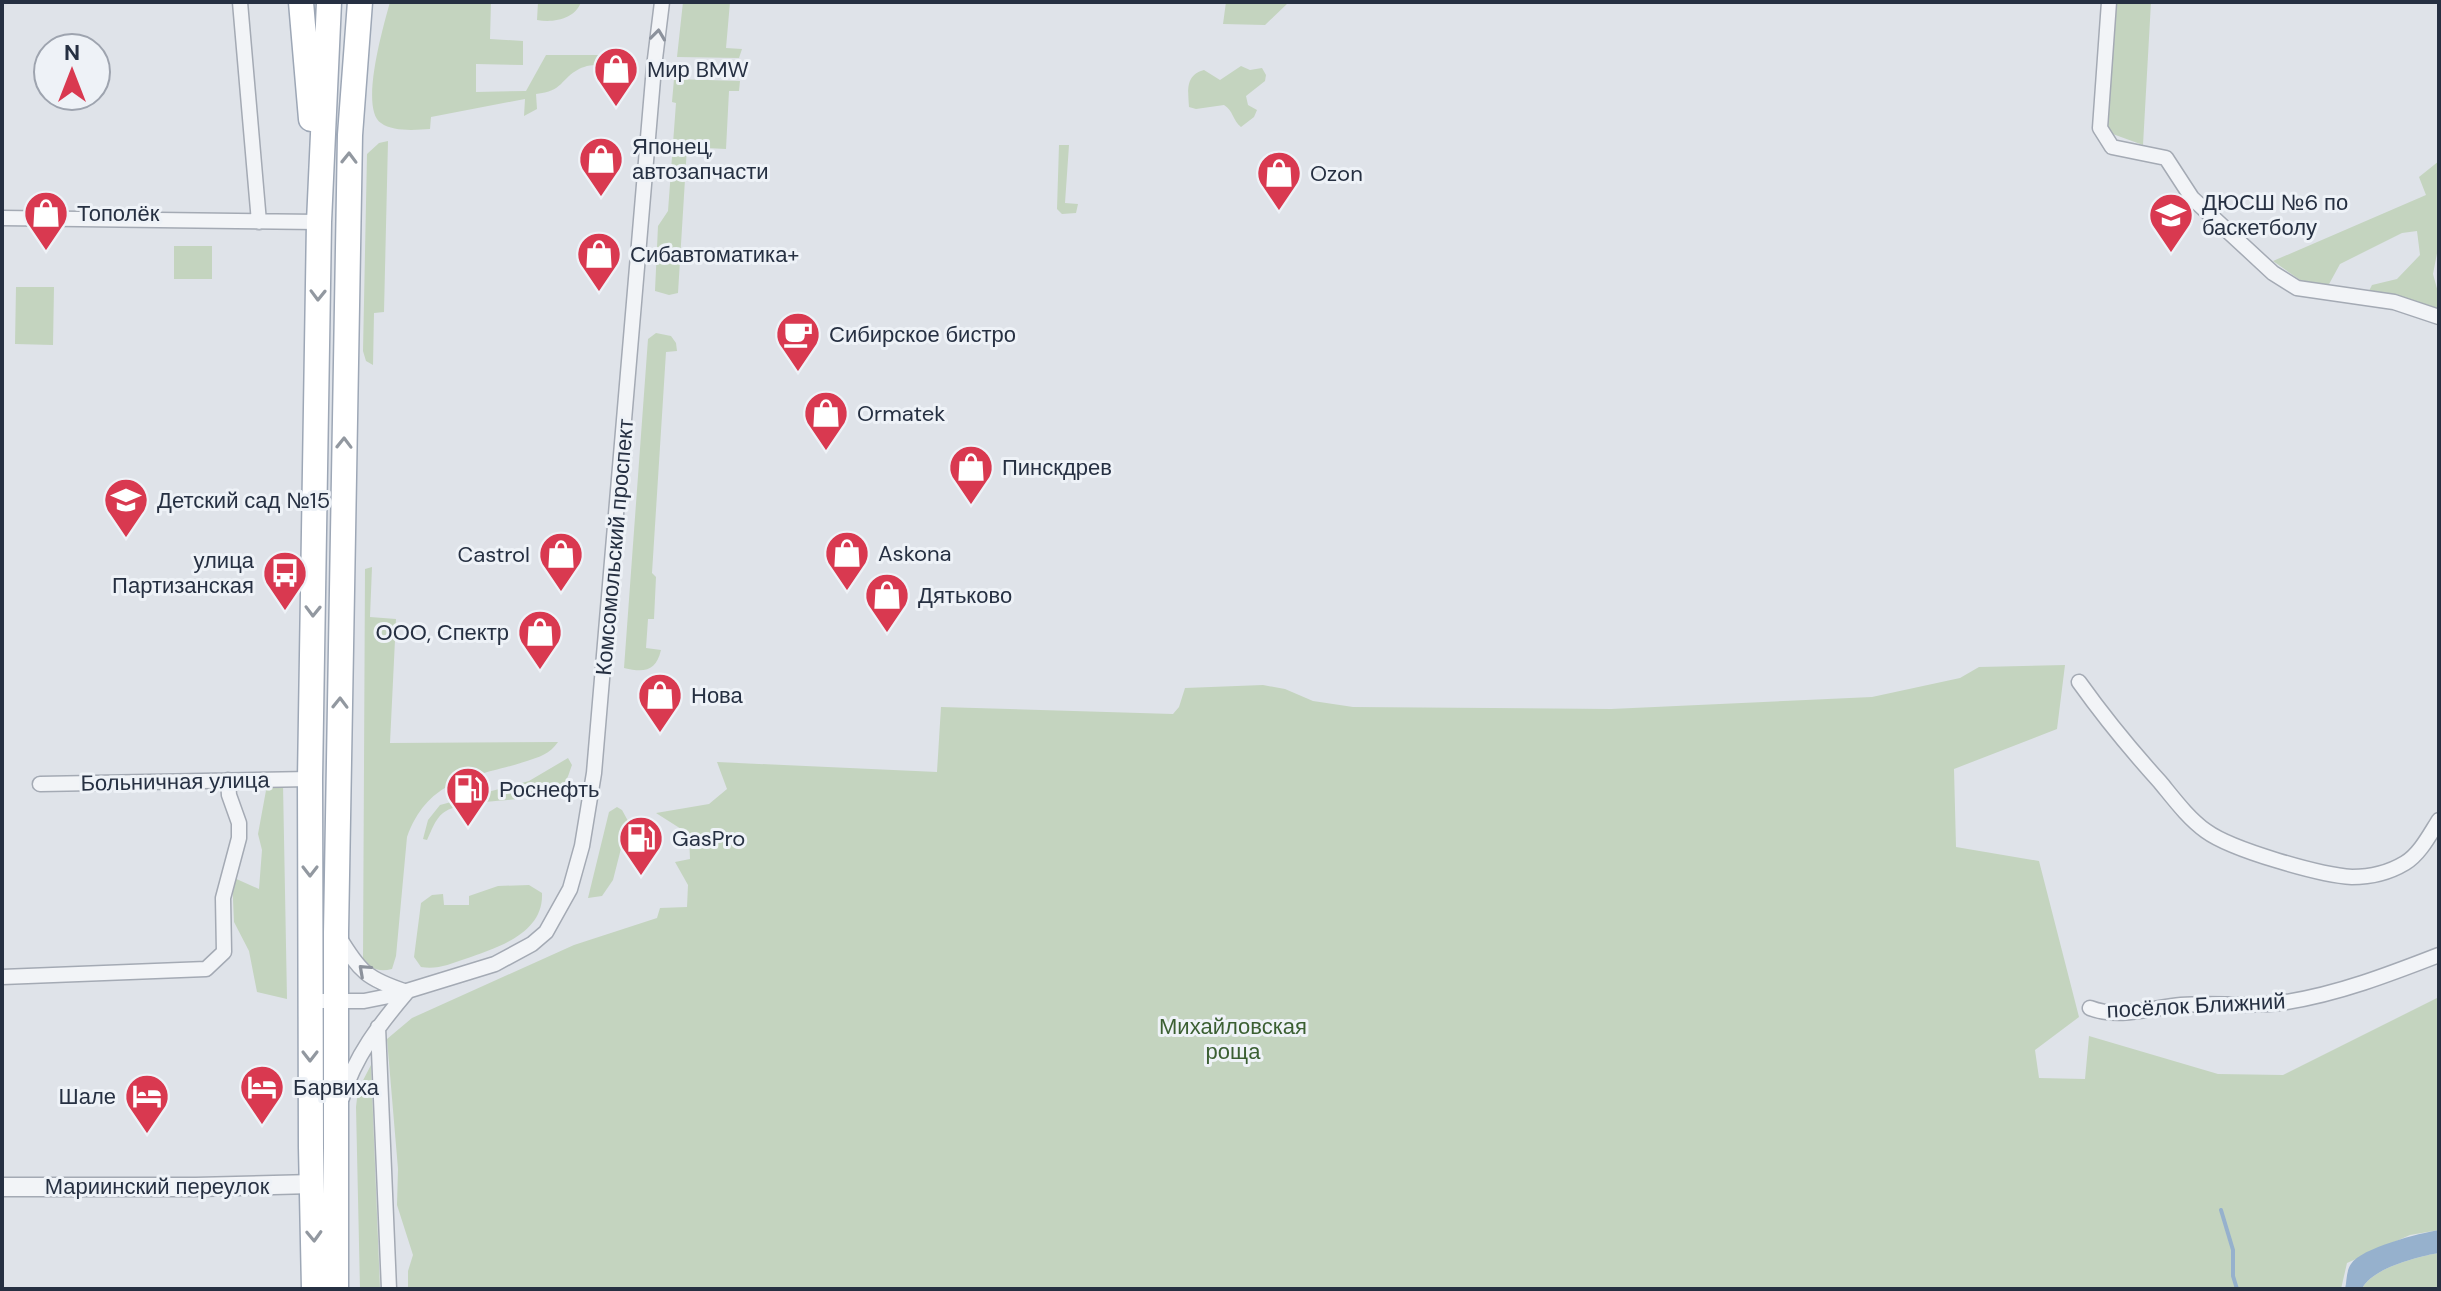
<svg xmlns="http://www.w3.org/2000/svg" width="2441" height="1291" font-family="'DM Sans',sans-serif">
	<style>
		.green { fill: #c4d4bf }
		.water { fill: #96b1cd }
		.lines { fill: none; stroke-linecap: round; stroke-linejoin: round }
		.stream { stroke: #96b1cd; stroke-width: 4 }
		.minor-casing { stroke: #a4aab4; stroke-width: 17 }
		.tertiary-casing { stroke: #a4aab4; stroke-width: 21 }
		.primary-casing { stroke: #9da7b6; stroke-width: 27 }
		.minor { stroke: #f2f4f7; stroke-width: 14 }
		.tertiary { stroke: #f2f4f7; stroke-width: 18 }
		.primary { stroke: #fff; stroke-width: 24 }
		.oneway { stroke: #8c929c }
		.oneway2 { stroke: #9298a0 }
		.labels { text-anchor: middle; stroke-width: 6; stroke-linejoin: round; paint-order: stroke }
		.poi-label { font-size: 22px; fill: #263042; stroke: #eef2f7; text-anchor: start }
		.street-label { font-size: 22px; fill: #263042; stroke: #eef2f7 }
		.park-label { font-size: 22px; fill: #3b5f32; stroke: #eef2f7 }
	</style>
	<rect width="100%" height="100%" fill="#dfe3e9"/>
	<path class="green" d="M390,2H491L490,39L523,41V65L476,64V92L526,91L546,55H617V65C605,65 590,63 579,69C560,79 564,91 536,94L537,109L524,116L525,99L431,117L430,129C416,130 393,132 381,123C359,109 384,24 390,2Z
		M538,2H581C575,19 554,23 537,20Z
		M683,2H730L726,48L742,49L739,58L677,57Z
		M1226,2L1288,3L1265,25L1223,24Z
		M2113,2H2151L2143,145L2110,133L2105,121Z
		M1241,66L1250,70L1262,68L1266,75L1265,81L1246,96L1248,105L1257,110L1254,117L1241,127C1233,121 1233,110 1224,105L1196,109L1189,107C1188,91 1185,75 1204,70L1220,80Z
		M674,79L740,81L739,91H729L726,149L687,147L678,293L669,295L655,291L658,226L668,211L676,103L672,102Z
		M388,141L384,312L374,313L373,365L366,361L363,351L367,154L379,143Z
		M1059,145H1069L1065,203L1078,204L1076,213L1062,214L1057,209Z
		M2439,161V243L2433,274L2439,296V311L2368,293L2372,285L2397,279L2420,255L2417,231L2402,233L2340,264L2328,286L2300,280L2273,261L2426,195L2419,177Z
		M174,246H212V279H174Z
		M16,287H54L53,345L15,344Z
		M656,333L671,336L676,343L677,351L666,352L652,573L656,577L654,619H648L646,648L661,650C656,671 645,673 624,668L648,339Z
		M372,567L370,617L396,619L390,743L558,742C550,754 539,757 527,761C472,779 430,776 407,837L396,956L392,969C380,972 371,970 363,959L365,569Z
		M2065,665L2057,729L1954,769L1956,847L2039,861L2079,1017L2035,1050L2039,1078L2085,1079L2089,1036L2218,1074L2283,1075L2439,997V1230L2410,1235L2347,1263L2341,1289H408V1271L413,1255L397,1205L398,1169L387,1039L412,1018L574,945L657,918L660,908L687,907L688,885L675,862L690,859L689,834L656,813L709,804L727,789L717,762L937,772L941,707L1173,714L1179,707L1185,688L1263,685L1285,689L1313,701L1353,707L1611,709L1872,697L1960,678L1979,667Z
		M568,758L572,765C570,770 568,778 565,782C545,808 469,794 443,813C435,819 431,832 427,840L423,839L428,820L440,805L529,781Z
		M283,784L287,999L257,992L249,951L234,922L232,877L259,889L262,850L258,834L267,785Z
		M617,807L622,810L628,821L613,880L602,896L588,898L609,812Z
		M529,885L542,893C544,934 496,948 465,959C450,964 437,970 421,967L414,957L421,903L432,895L443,894L444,905H469V896L498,886Z
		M371,1065L380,1289H360L356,1107L358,1090Z
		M2439,1253V1289H2362C2370,1269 2419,1256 2439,1253Z"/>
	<path class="water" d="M2439,1230V1253C2419,1256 2370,1269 2362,1289H2345C2347,1281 2346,1271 2351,1264C2361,1248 2420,1233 2439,1230Z"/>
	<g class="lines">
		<path class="stream" d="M2221,1210L2233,1250V1276L2237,1289"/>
		<g class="minor-casing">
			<path id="minor" d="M240,2L259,222
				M2109,2L2100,128L2112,147L2166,158L2192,198L2273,273L2297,288L2394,302L2439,317
				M2,218L319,222
				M2079,682C2104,717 2131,750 2160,782C2174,799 2188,818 2206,831C2232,850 2320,875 2352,877C2370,877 2390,872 2405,863C2420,854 2430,834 2439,820
				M40,784L310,779
				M339,937C360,972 367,979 407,992
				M2,977L206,969L224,952L223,898L239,838V823L229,795L228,780
				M310,1001H364L394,995L495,964L532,944L546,932L570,889L582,846L594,773L654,67L662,2
				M2090,1008C2118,1019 2151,1008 2181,1005C2216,1002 2251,1008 2286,1002C2338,994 2390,974 2439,955
				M378,1027L389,1289
				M342,1098C355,1056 379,1025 407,992"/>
		</g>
		<g class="tertiary-casing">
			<path id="tertiary" d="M2,1187H196L313,1184"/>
		</g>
		<g class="primary-casing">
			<path id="primary" d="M301,2L311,119
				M314,1289L311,1147L310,779L319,222L329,2
				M336,1289V932L350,135L360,2"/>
		</g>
		<use href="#minor" class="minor"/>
		<use href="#tertiary" class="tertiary"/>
		<use href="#primary" class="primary"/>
	</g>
	<defs><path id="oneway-chevron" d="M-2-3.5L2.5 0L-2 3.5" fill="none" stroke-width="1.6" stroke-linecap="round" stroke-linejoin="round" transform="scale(2)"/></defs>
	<g class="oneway">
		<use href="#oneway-chevron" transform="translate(658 35) rotate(-83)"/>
		<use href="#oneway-chevron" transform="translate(364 970) rotate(-138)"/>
	</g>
	<g class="oneway2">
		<use href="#oneway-chevron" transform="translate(349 158) rotate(-89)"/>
		<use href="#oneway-chevron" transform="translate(318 295) rotate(91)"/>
		<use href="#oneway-chevron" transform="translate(344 443) rotate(-89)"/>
		<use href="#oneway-chevron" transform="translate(313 611) rotate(91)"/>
		<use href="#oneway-chevron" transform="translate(340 703) rotate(-89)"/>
		<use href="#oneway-chevron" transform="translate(310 871) rotate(90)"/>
		<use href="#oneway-chevron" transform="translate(310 1056) rotate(90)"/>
		<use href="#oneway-chevron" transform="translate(314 1236) rotate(88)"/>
	</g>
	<defs>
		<g id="shop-pin" transform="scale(2.3)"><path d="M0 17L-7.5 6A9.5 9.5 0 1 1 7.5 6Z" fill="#d93950" stroke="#eef2f7"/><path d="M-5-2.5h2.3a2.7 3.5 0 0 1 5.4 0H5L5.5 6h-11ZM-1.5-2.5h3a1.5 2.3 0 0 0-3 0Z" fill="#fff"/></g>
		<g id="school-pin" transform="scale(2.3)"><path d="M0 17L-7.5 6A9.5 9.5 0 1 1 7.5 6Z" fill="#d93950" stroke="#eef2f7"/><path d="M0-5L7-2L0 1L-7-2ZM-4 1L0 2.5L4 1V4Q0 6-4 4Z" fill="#fff"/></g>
		<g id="cafe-pin" transform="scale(2.3)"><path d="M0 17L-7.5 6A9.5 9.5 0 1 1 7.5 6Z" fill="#d93950" stroke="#eef2f7"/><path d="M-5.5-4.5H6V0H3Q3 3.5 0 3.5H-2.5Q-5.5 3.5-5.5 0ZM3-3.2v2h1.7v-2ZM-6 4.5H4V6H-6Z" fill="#fff"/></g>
		<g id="bus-pin" transform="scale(2.3)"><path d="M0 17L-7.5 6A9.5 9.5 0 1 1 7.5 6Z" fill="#d93950" stroke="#eef2f7"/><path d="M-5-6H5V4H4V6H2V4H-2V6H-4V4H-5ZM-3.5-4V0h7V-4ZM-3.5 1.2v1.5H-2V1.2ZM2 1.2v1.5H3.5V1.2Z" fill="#fff"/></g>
		<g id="fuel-pin" transform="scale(2.3)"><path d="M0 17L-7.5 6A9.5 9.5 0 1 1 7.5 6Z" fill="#d93950" stroke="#eef2f7"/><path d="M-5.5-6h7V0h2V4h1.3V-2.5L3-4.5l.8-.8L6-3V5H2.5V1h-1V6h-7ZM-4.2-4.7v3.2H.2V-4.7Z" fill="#fff"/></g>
		<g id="hotel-pin" transform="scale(2.3)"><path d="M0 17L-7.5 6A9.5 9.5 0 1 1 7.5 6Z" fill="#d93950" stroke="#eef2f7"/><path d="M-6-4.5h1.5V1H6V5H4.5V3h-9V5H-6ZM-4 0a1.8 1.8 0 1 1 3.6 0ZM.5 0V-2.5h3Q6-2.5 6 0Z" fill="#fff"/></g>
	</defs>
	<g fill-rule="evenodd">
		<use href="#shop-pin" x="616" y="69"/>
		<use href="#shop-pin" x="601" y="159"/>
		<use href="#shop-pin" x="1279" y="173"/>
		<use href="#shop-pin" x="46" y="213"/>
		<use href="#school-pin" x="2171" y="215"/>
		<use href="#shop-pin" x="599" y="254"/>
		<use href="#cafe-pin" x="798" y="334"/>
		<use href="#shop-pin" x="826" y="413"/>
		<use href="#shop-pin" x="971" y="467"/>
		<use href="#school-pin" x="126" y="500"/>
		<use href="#shop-pin" x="847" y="553"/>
		<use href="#shop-pin" x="561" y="554"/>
		<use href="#bus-pin" x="285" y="573"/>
		<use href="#shop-pin" x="887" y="595"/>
		<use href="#shop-pin" x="540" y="632"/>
		<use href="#shop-pin" x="660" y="695"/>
		<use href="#fuel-pin" x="468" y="789"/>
		<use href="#fuel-pin" x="641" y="838"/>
		<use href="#hotel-pin" x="262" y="1087"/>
		<use href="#hotel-pin" x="147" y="1096"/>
	</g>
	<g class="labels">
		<g class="poi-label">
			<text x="647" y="77">Мир BMW</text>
			<text x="632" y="154">Японец,<tspan x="632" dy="25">автозапчасти</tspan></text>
			<text x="1310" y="181">Ozon</text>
			<text x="2202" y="210">ДЮСШ №6 по<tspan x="2202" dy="25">баскетболу</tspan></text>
			<text x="77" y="221">Тополёк</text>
			<text x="630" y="262">Сибавтоматика+</text>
			<text x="829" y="342">Сибирское бистро</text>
			<text x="857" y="421">Ormatek</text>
			<text x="1002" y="475">Пинскдрев</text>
			<text x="157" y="508">Детский сад №15</text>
			<text x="878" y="561">Askona</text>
			<text x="530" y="562" text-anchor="end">Castrol</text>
			<text x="254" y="568" text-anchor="end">улица<tspan x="254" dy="25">Партизанская</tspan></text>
			<text x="918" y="603">Дятьково</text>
			<text x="509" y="640" text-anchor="end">ООО, Спектр</text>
			<text x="691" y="703">Нова</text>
			<text x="499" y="797">Роснефть</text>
			<text x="672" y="846">GasPro</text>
			<text x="293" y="1095">Барвиха</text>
			<text x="116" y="1104" text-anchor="end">Шале</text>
		</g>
		<g class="street-label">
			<text transform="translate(614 547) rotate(-85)" y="8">Комсомольский проспект</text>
			<text transform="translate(175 781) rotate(-1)" y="8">Больничная улица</text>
			<text transform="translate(2196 1005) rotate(-3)" y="8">посёлок Ближний</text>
			<text x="157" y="1194">Мариинский переулок</text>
		</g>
		<g class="park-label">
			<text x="1233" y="1034">Михайловская<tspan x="1233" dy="25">роща</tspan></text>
		</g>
	</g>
	<rect width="2441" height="1291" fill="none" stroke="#263042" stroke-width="8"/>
	<g transform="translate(72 72)"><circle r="38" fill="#eef2f7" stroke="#9ea4af" stroke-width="2"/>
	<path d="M0-6L14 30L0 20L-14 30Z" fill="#d93950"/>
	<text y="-12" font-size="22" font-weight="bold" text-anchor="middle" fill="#263042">N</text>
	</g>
</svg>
